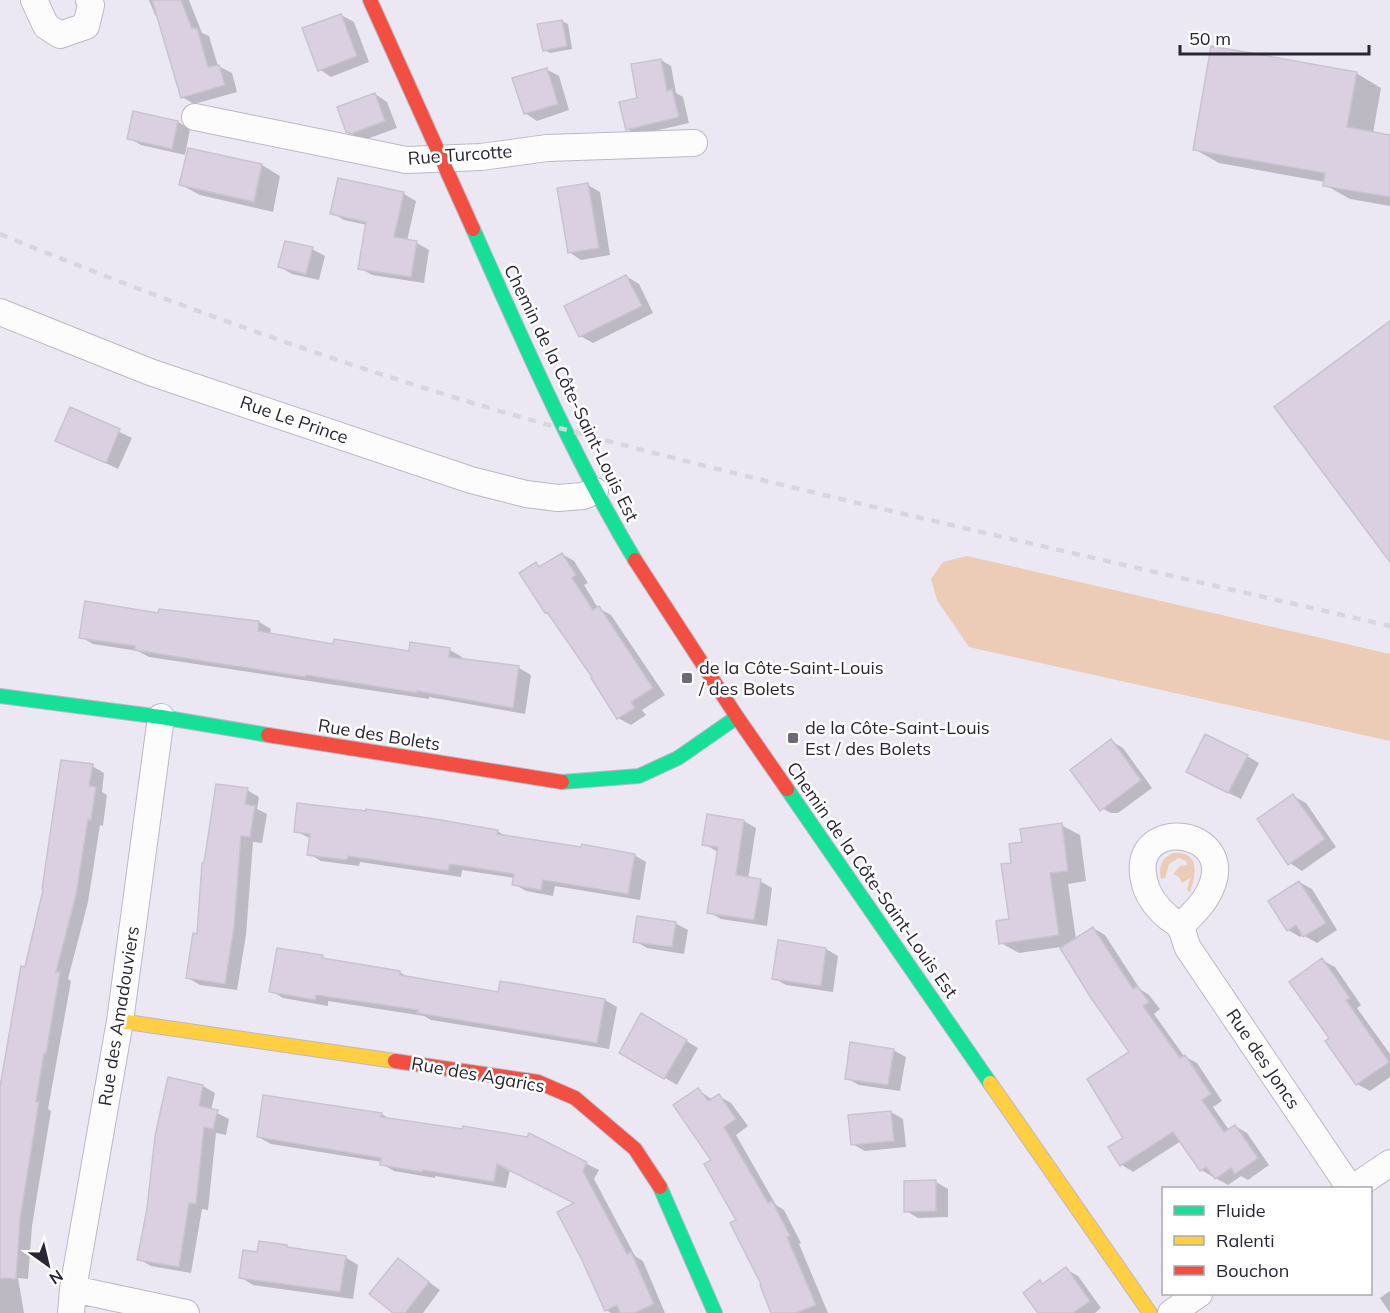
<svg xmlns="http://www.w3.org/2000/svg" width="1390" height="1313" font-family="Mulish,sans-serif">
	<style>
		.green { fill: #eccbb7 }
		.shadow { fill: #0003 }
		.building { fill: #dbd0e1; stroke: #c9c3cf; stroke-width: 1.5 }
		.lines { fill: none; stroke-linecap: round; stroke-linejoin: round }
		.street-casing { stroke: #bcb8c4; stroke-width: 28 }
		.fast-casing { stroke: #bcb8c4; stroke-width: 16 }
		.slow-casing { stroke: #bcb8c4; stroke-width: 16 }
		.jam-casing { stroke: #bcb8c4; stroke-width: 16 }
		.street { stroke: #fcfcfd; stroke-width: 26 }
		.fast { stroke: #16e098; stroke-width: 14 }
		.slow { stroke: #ffcf43; stroke-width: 14 }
		.jam { stroke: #f24e42; stroke-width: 14 }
		.rail { stroke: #d7d6da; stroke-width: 4.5; stroke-dasharray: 8 8; stroke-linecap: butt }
		.poi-dot { fill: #6e6977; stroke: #fff; stroke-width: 2 }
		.labels { text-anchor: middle; stroke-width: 5; stroke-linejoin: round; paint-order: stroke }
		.street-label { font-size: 18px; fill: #2a2534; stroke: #fff }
		.poi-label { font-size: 18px; fill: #2a2534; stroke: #fff; text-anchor: start }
	</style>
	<rect width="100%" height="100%" fill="#ebe8f4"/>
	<path class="green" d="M967,556L1390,654V741L969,647L937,600L931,579L943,562Z
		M1173,853C1201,851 1196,875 1190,892L1187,890L1190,878L1182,883L1179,877L1173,874L1180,866L1187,865L1186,861L1179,858L1169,864L1165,878L1161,879C1158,867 1162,858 1173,853Z"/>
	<path class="shadow" d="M149,0H189L202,33L209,36L218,66L232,73L237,92L194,104L182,97L158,17L155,15Z
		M341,15L354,22L369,62L331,77L319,69Z
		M562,21L568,24L572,49L550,53L544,50Z
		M661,60L671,66L676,93L683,97L689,123L637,135L627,129L638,99Z
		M546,69L559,76L569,110L537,121L525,113Z
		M1356,73L1381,88L1373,133L1390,136V206L1350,199L1325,185V182L1219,163L1194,149Z
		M375,94L387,102L397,128L364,140L360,139L347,131Z
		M134,113L178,122L190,129L185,155L141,145L129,138Z
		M189,150L262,165L280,176L273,212L200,195L181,185Z
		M588,185L600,192L610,255L581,260L569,252Z
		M404,194L416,201L407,241L417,243L429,250L424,283L372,275L360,268L367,225L344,220L332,213Z
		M312,249L325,256L319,280L292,274L280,267Z
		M626,276L639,284L653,313L593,343L580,336Z
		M71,409L132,438L118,469L57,440Z
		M562,554L574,561L588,583L584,585L598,608L611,615L665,695L642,710L646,715L631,725L618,718L552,616L546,612L536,564L542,567Z
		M160,614L259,622L271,629L270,635L334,645L410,653L450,650L462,657L461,660L519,668L531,675L525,714L429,697V699L149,657L138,651L93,644L81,637Z
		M1111,741L1123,748L1152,788L1118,813H1111L1098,806Z
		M1247,756L1259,763L1241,799L1200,779Z
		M92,766L104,773L102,792L107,795L103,826L100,825L88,902L68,979L71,981L48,1109L51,1111L32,1226L28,1279L18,1278L24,1313H0V1093L27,969Z
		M247,790L259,797L257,809L267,814L262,843L253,842L246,935L237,990L200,985L188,978L198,935Z
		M1293,796L1306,803L1336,847L1302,871L1290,863Z
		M744,821L756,828L748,879L760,881L772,888L767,926L721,919L709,912L718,852L704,844Z
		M1061,825L1080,835L1086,881L1068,884L1076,939L1093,928L1105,935L1140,989L1149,995L1160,1009L1154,1014L1184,1056L1197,1063L1222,1101L1213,1107L1229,1130L1235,1126L1247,1133L1269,1165L1248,1180L1241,1176L1228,1185L1201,1170L1181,1141L1133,1172L1122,1165L1110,1148L1126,1138L1132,1053L1092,997L1061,947L1019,953L1001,943L1010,920L1013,864L1024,843Z
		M296,831H497L508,837L634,855L646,862L640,900L555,886L553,896L526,891L514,884L515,878L462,870L461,877L360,862L359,866L321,861L309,854L311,839Z
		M1299,882L1312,889L1337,930L1317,943L1303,935L1300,937L1288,930Z
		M675,923L688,930L684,954L647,948L635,941Z
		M826,949L838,956L833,992L786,985L774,978Z
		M322,957L329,961L400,972L411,979L499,994L605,1000L617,1007L609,1049L431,1020L424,1016L328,1001V1006L283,998L271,991Z
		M1322,960L1335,967L1361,1005L1357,1008L1390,1054V1077L1370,1091L1357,1084L1331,1039Z
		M642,1015L698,1048L677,1085L621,1052Z
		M893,1050L906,1057L900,1091L859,1085L846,1078Z
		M169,1079L203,1086L215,1093L211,1110L229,1119L226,1135L216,1133L208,1210L202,1209L191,1273L151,1266L139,1259Z
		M698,1090L713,1100L719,1096L731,1103L748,1126L736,1135L776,1205L784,1210L801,1243L799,1244L828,1313H773L763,1285L713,1160Z
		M891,1112L903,1119L906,1147L865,1151L852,1144Z
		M382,1114L391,1120L528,1139L530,1135L599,1170L594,1179L635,1256L643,1261L665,1313H611L606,1310L576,1203L510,1170L506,1188L435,1176V1178L394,1171L382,1164V1162L271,1144L258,1137Z
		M936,1182L948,1189V1217L918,1218L906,1211Z
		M287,1247L292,1250L345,1257L358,1265L353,1299L253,1285L240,1277L258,1254Z
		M398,1260L440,1290L423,1313H395Z
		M1066,1269L1078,1276L1101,1308L1095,1313H1040V1282L1044,1285Z
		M1390,1291V1313L1380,1298Z"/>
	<path class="building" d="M152,0H181L192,29L197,28L208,67L219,65L225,85L181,98Z
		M341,14L357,56L318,71L302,28Z
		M562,20L567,46L543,51L537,24Z
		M1211,46L1357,72L1347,127L1390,135V197L1323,186L1325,173L1193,150Z
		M661,59L667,91L672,89L679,117L626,130L619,102L637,98L631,64Z
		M547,68L558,104L524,114L512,78Z
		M375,93L385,121L351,134L346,132L337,107Z
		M133,111L178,121L172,149L127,139Z
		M188,148L262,164L254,202L179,185Z
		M338,178L404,192L394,237L417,241L411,277L358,269L366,222L330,214Z
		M588,183L599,248L568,253L557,188Z
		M285,241L313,247L306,274L278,267Z
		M626,275L642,306L579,337L564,306Z
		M1390,321V562L1274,407Z
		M70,407L120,429L106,463L55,441Z
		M562,553L576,575L572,578L593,610L599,606L653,688L631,702L635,708L617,719L591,678L592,677L547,612L545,613L519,573L536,562L539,567Z
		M85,601L158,613L159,609L259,621L258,631L333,644L334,639L409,651L410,642L450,648L449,657L519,666L513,708L417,691V693L306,675L305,677L196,660L135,650V646L79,638Z
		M1205,734L1248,755L1228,793L1186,772Z
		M1111,739L1141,780L1100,811L1070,770Z
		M61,760L93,764L89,786L96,787L91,820L88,819L76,895L56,972H60L46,1054L44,1053L36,1102H39L20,1219L16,1279L0,1278V1087L21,966L25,967L43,890L42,889Z
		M216,784L248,788L245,804L255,806L250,837L241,836L234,927L225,984L186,978L193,933L197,934L202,863H204Z
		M1293,794L1325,839L1288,865L1257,819Z
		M297,803L366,811V809L435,819L498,830L497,834L581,847L582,844L635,854L628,894L543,880L541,890L512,885L514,874L450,864L448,871L348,856L347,860L307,855L310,834L294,832Z
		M707,814L744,820L736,875L761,879L754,920L707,913L718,847L702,845Z
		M1062,823L1068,871L1050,873L1059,935L999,944L996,921L1009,919L1001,864L1011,863L1009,844L1022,842L1020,829Z
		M1299,881L1326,923L1303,937L1296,925L1287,931L1268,901Z
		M637,916L676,922L672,947L633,942Z
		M1093,927L1133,989L1137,986L1149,1002L1143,1006L1180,1058L1185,1055L1211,1094L1202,1100L1224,1132L1235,1125L1258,1158L1235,1174L1231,1168L1215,1179L1206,1167L1200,1171L1173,1132L1120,1166L1108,1147L1123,1138L1087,1079L1129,1052L1091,998L1060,948Z
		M778,940L826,948L821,986L772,979Z
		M277,948L323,955L322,958L400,971V975L498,992L500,981L605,999L597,1043L417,1013L418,1010L316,995L315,1000L269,992Z
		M1322,958L1350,998L1346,1000L1389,1062L1356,1085L1325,1041L1329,1038L1289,982Z
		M641,1013L687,1040L664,1079L619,1053Z
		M850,1042L894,1049L888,1085L845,1079Z
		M168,1077L203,1085L199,1106L218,1110L213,1129L204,1127L196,1204L189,1203L179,1267L137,1260L147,1209L155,1136Z
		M698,1088L708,1101L719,1094L736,1119L724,1127L768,1203L772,1201L790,1236L787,1237L816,1305L796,1313H771L760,1285L761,1284L730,1223L736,1220L704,1164L711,1160L673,1105Z
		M263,1095L382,1113L381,1117L462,1129L463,1126L527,1137L529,1133L587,1162L583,1171L627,1254L631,1252L654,1304L634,1313H620L617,1305L605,1311L581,1258L557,1212L574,1203L497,1164L494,1182L423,1170L422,1172L380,1165L381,1158L257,1137Z
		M891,1111L894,1141L851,1145L848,1115Z
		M936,1180V1211L904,1212V1181Z
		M259,1241L287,1245V1247L346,1256L340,1292L239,1278L243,1250L257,1252Z
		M398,1258L429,1282L405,1313H393L369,1294Z
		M1066,1267L1090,1301L1073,1313H1038L1023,1293L1040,1280L1042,1284Z"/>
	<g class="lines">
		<g class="street-casing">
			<path id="street" d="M34,0L46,26L60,35L86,26L91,5L89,0
				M195,117L406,160L481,157L547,148L694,143
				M0,312L150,372L471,480L526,494L558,498L583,496L595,491
				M1180,927C1188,918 1198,910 1205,899C1250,828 1128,812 1144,880C1147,896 1157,908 1169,918C1172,920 1178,924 1180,927C1184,933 1185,942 1188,948L1350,1188
				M1353,1188L1390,1163
				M73,1289L186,1313
				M71,1313L73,1289L120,1021L161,717
				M1171,1313L1199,1294"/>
		</g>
		<g class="fast-casing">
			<path id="fast" d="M473,229C523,341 572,455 635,560
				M0,696L161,717L268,735
				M562,782L639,776L678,758L737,717
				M787,789L990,1083
				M660,1187L715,1313"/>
		</g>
		<g class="slow-casing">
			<path id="slow" d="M120,1021L395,1061
				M990,1083L1150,1313"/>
		</g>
		<g class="jam-casing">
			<path id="jam" d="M370,0L473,229
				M635,560L737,717L787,789
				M268,735L562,782
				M395,1061L538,1082L575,1098L635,1149L660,1187"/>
		</g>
		<use href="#street" class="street"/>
		<use href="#fast" class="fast"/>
		<use href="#slow" class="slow"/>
		<use href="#jam" class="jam"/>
		<path class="rail" d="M0,234C144,293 289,346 437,392C571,434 708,467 845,500C1026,543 1208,584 1390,626"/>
	</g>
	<g class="poi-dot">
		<rect x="681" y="672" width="12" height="12" rx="3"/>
		<rect x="787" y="732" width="12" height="12" rx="3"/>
	</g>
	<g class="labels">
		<g class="street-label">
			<text transform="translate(460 155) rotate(-4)" y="6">Rue Turcotte</text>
			<text transform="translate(571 393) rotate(64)" y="6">Chemin de la Côte-Saint-Louis Est</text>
			<text transform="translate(294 420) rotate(19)" y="6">Rue Le Prince</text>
			<text transform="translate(379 735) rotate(9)" y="6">Rue des Bolets</text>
			<text transform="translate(872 880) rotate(55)" y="6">Chemin de la Côte-Saint-Louis Est</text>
			<text transform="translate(119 1016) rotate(-81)" y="6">Rue des Amadouviers</text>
			<text transform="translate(1263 1059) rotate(56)" y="6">Rue des Joncs</text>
			<text transform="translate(478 1075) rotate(10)" y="6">Rue des Agarics</text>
		</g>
		<g class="poi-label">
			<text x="699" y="674">de la Côte-Saint-Louis<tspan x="699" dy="21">/ des Bolets</tspan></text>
			<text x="805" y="734">de la Côte-Saint-Louis<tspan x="805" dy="21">Est / des Bolets</tspan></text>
		</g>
	</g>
	<rect x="1162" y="1187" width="210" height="108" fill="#ffffff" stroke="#aaa8ae" stroke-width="1.5"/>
	<rect x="1174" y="1206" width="30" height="9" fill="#16e098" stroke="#aaa8ae" stroke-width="1.5"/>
	<text x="1216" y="1217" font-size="18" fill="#2a2534">Fluide</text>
	<rect x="1174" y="1236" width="30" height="9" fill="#ffcf43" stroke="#aaa8ae" stroke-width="1.5"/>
	<text x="1216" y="1247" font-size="18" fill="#2a2534">Ralenti</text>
	<rect x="1174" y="1266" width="30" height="9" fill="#f24e42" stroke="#aaa8ae" stroke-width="1.5"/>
	<text x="1216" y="1277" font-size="18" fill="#2a2534">Bouchon</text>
	<g transform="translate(48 1265) rotate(146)" stroke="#ffffff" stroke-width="4.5" paint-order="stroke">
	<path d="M0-4.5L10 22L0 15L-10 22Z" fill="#2a2534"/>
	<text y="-9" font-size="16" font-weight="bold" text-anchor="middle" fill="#2a2534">N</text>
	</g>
	<path d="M1180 45v9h189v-9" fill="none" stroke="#2a2534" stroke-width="3"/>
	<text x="1189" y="45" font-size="18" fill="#2a2534" stroke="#ffffff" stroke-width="4.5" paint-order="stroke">50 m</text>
</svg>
